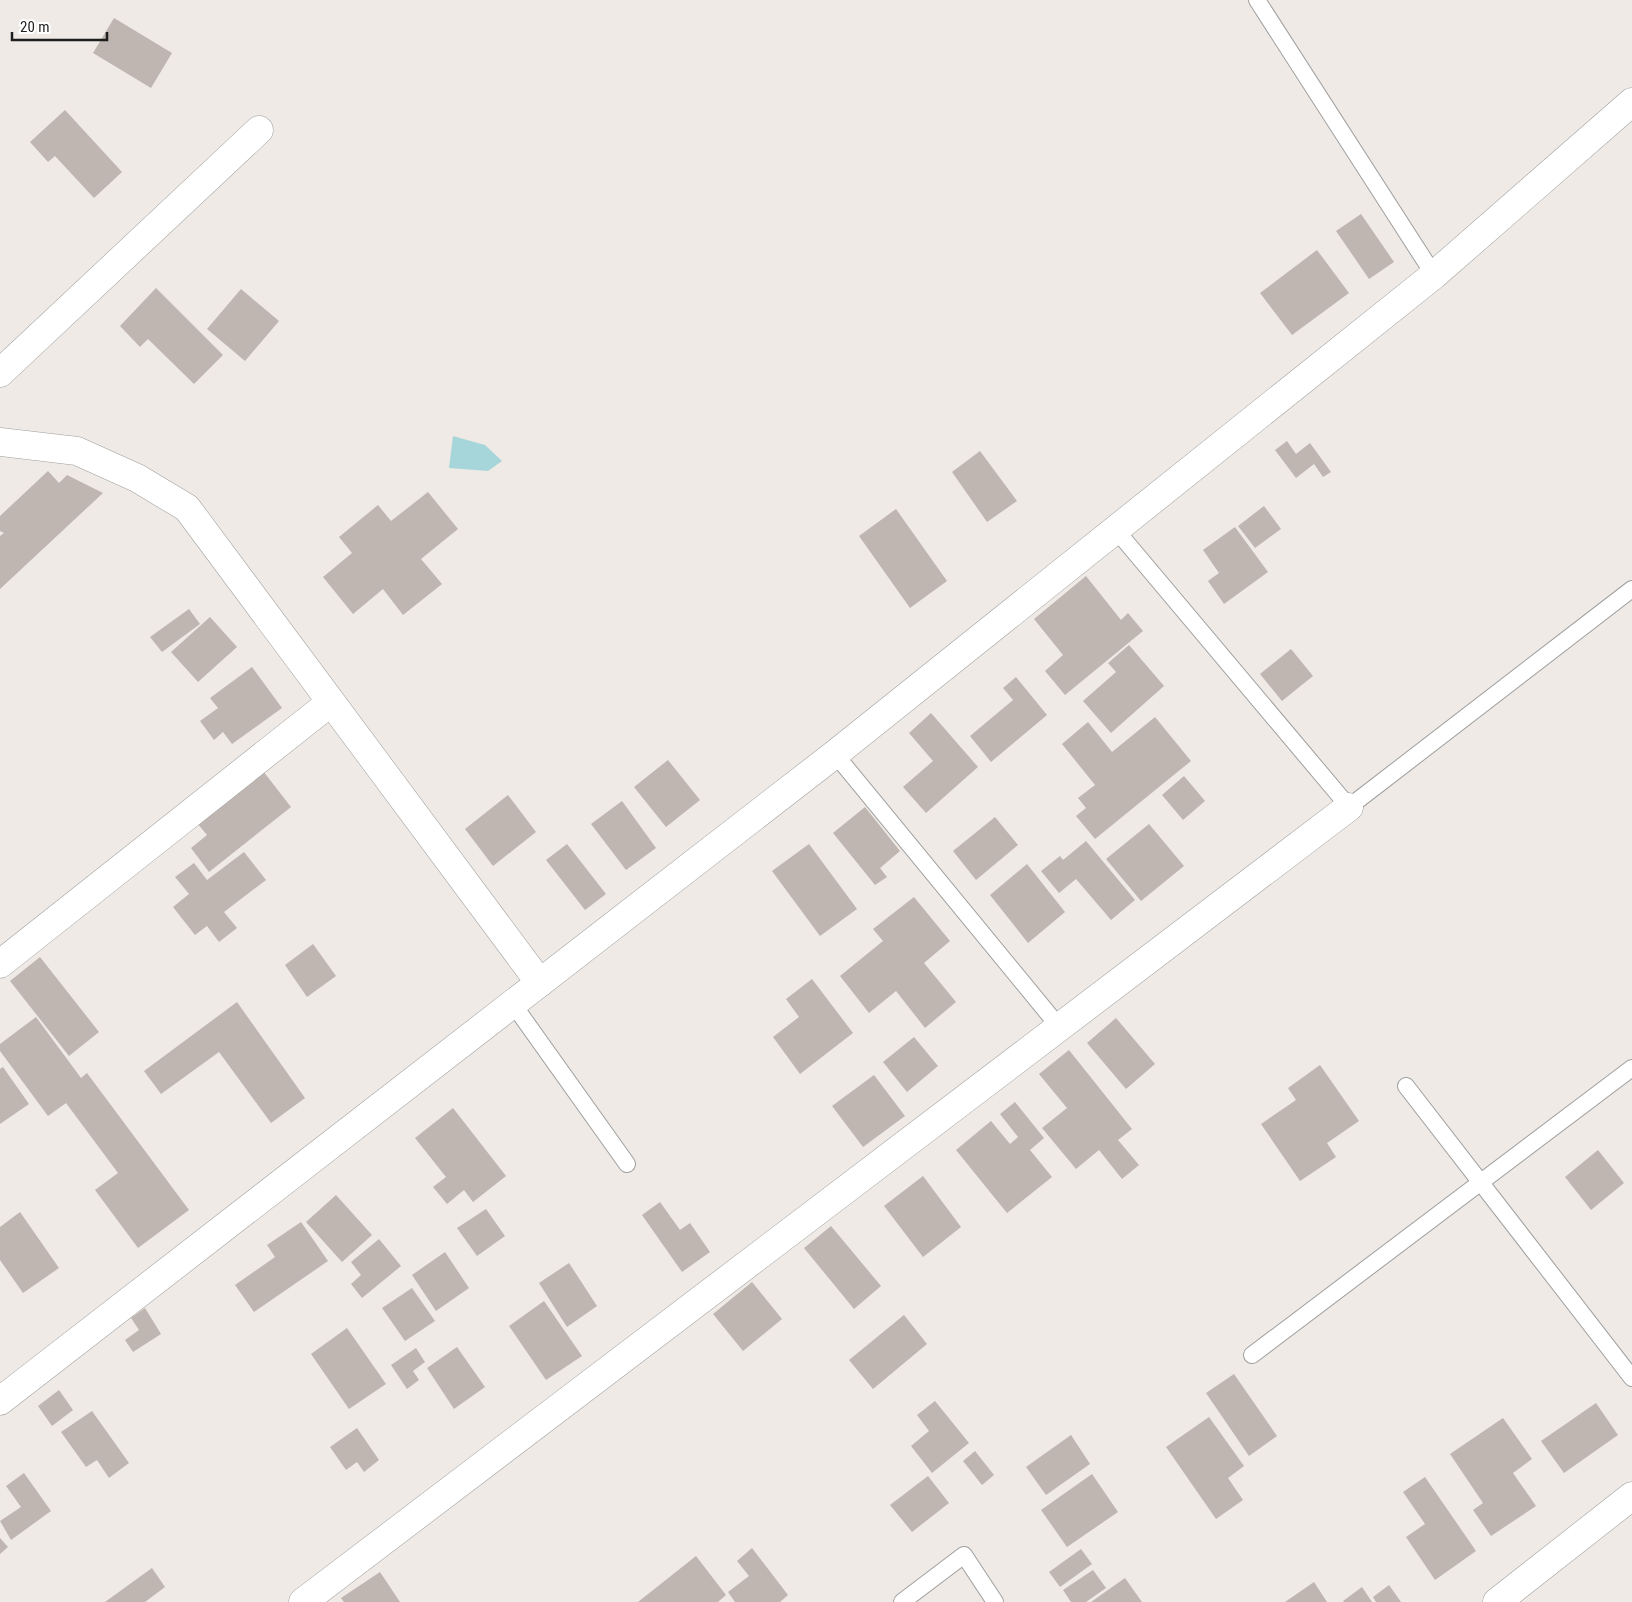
<svg xmlns="http://www.w3.org/2000/svg" width="1632" height="1602" font-family="'Roboto Condensed',sans-serif">
	<style>
		.water { fill: #a7d6da }
		.building { fill: #bfb5b1 }
		.lines { fill: none; stroke-linecap: round; stroke-linejoin: round }
		.lane-casing { stroke: #9f9f9f; stroke-width: 18 }
		.street-casing { stroke: #9f9f9f; stroke-width: 29 }
		.lane { stroke: #fff; stroke-width: 16 }
		.street { stroke: #fff; stroke-width: 28 }
	</style>
	<rect width="100%" height="100%" fill="#efeae5"/>
	<path class="water" d="M453,436L485,445L502,461L488,471L449,468Z"/>
	<path class="building" d="M114,18L172,53L151,88L93,53Z
		M65,110L122,172L94,198L55,156L48,162L30,142Z
		M1361,214L1394,262L1369,279L1336,231Z
		M1317,250L1349,293L1292,335L1260,293Z
		M156,288L223,355L194,384L148,339L140,347L120,326Z
		M241,289L279,321L245,361L207,329Z
		M1287,441L1296,454L1310,443L1331,472L1323,477L1314,464L1296,478L1275,450Z
		M980,451L1017,501L987,522L952,472Z
		M48,471L59,483L67,475L103,493L0,589V536L4,533L0,531V516Z
		M428,492L458,529L421,559L442,584L403,615L383,589L353,614L323,577L352,553L339,537L378,505L391,521Z
		M1264,506L1281,529L1255,548L1238,526Z
		M896,509L947,581L910,608L859,536Z
		M1235,527L1268,572L1224,604L1208,581L1219,573L1203,550Z
		M1086,576L1121,620L1128,613L1143,631L1065,695L1045,671L1063,655L1034,619Z
		M189,609L200,624L162,652L150,637Z
		M210,617L237,647L198,682L171,652Z
		M1129,645L1164,686L1111,733L1083,701L1116,672L1108,663Z
		M1291,649L1313,676L1282,701L1260,674Z
		M252,667L282,708L232,744L223,732L214,740L200,721L218,708L210,698Z
		M1016,677L1047,715L991,762L970,736L1013,700L1003,688Z
		M931,713L978,767L926,813L903,787L933,761L909,733Z
		M1155,717L1191,761L1095,839L1076,816L1086,808L1078,798L1095,785L1062,744L1088,722L1112,752Z
		M668,760L700,800L666,827L634,787Z
		M263,771L291,807L209,872L191,848L207,835L197,823Z
		M1184,776L1205,801L1183,820L1162,795Z
		M508,795L536,832L493,866L465,829Z
		M622,801L656,848L626,870L591,824Z
		M865,807L900,851L880,868L887,877L875,885L833,833Z
		M995,817L1018,845L976,880L953,851Z
		M1149,824L1184,866L1141,901L1106,859Z
		M1086,841L1135,900L1111,920L1076,879L1059,893L1041,871L1060,856L1063,860Z
		M567,844L606,894L585,910L546,860Z
		M809,844L857,909L820,936L772,871Z
		M244,852L266,880L224,912L237,928L219,942L207,926L195,935L173,907L189,894L175,877L194,863L207,880Z
		M1027,864L1065,912L1028,943L990,895Z
		M914,897L950,941L924,963L956,1002L925,1028L896,991L869,1013L840,976L883,941L873,929Z
		M313,944L336,976L307,997L285,965Z
		M40,957L99,1032L69,1056L10,981Z
		M812,979L853,1033L800,1074L773,1037L799,1017L786,999Z
		M237,1002L305,1098L271,1123L219,1052L161,1094L144,1071Z
		M36,1017L81,1078L87,1073L189,1210L138,1248L95,1190L118,1173L66,1103L48,1116L0,1051V1044Z
		M1116,1018L1155,1064L1126,1089L1087,1043Z
		M914,1037L938,1066L907,1092L883,1062Z
		M1069,1050L1132,1129L1118,1140L1139,1165L1122,1179L1099,1150L1076,1169L1042,1128L1067,1108L1039,1074Z
		M1320,1065L1359,1121L1327,1143L1336,1157L1300,1181L1261,1124L1296,1100L1288,1088Z
		M3,1067L29,1104L0,1124V1069Z
		M874,1075L905,1116L863,1147L832,1106Z
		M1015,1102L1044,1138L1030,1150L1052,1177L1007,1213L956,1150L991,1121L1010,1144L1018,1137L1000,1114Z
		M453,1108L506,1176L473,1202L464,1190L447,1204L433,1187L446,1177L415,1138Z
		M1598,1150L1624,1183L1591,1210L1565,1177Z
		M923,1176L961,1227L923,1257L884,1206Z
		M336,1195L372,1235L342,1262L306,1222Z
		M660,1202L680,1230L690,1223L710,1252L682,1272L642,1215Z
		M486,1209L505,1236L477,1256L457,1228Z
		M20,1212L59,1268L23,1293L0,1260V1227Z
		M301,1222L328,1261L254,1312L235,1285L275,1257L267,1245Z
		M831,1226L881,1286L854,1309L804,1248Z
		M379,1239L401,1266L362,1298L351,1284L361,1275L351,1262Z
		M445,1252L469,1288L436,1311L412,1275Z
		M569,1263L597,1306L567,1327L539,1283Z
		M752,1282L782,1319L743,1351L713,1314Z
		M412,1288L435,1321L405,1341L382,1308Z
		M544,1301L582,1356L546,1380L509,1326Z
		M145,1308L161,1334L133,1352L125,1340L139,1330L131,1318Z
		M904,1315L927,1344L873,1389L849,1360Z
		M347,1328L386,1384L349,1409L311,1354Z
		M457,1347L485,1387L454,1409L427,1368Z
		M416,1348L425,1362L413,1371L419,1380L407,1389L391,1365Z
		M1234,1374L1277,1436L1249,1456L1206,1393Z
		M59,1390L73,1410L52,1426L38,1406Z
		M935,1401L969,1443L932,1473L911,1446L929,1431L917,1415Z
		M1596,1403L1618,1435L1564,1473L1541,1441Z
		M92,1411L129,1463L109,1478L97,1460L86,1467L61,1432Z
		M1209,1417L1244,1466L1228,1478L1243,1500L1216,1519L1166,1447Z
		M1503,1418L1532,1459L1513,1473L1536,1506L1491,1536L1473,1510L1483,1503L1450,1454Z
		M357,1428L379,1460L364,1472L357,1462L346,1470L330,1447Z
		M1071,1435L1090,1464L1046,1495L1026,1467Z
		M975,1451L994,1475L982,1485L963,1461Z
		M24,1473L51,1511L11,1540L0,1521L21,1507L6,1486Z
		M1092,1474L1118,1512L1067,1547L1041,1510Z
		M928,1476L949,1503L912,1532L890,1505Z
		M1425,1477L1476,1551L1435,1580L1406,1537L1425,1524L1403,1492Z
		M0,1538L8,1547L0,1554Z
		M752,1548L788,1595L780,1602H735L728,1592L749,1576L737,1561Z
		M1081,1549L1092,1564L1060,1587L1049,1572Z
		M696,1556L726,1595L718,1602H638Z
		M152,1568L165,1587L145,1602H105Z
		M1093,1570L1106,1588L1086,1602H1071L1063,1590Z
		M380,1572L400,1602H344L341,1598Z
		M1125,1578L1142,1602H1091Z
		M1314,1582L1327,1602H1285Z
		M1389,1585L1401,1602H1376L1373,1597Z
		M1362,1587L1372,1602H1344L1343,1601Z"/>
	<g class="lines">
		<g class="lane-casing">
			<path id="lane" d="M1257,0L1434,275
				M1116,530L1349,807L1632,589
				M835,754L1060,1028
				M513,1004L627,1164
				M1406,1086L1632,1378
				M1252,1355L1632,1068
				M902,1602L964,1555L995,1602"/>
		</g>
		<g class="street-casing">
			<path id="street" d="M0,373L259,130
				M0,442L77,451L137,478L187,508L540,983
				M0,964L331,702
				M0,1401L835,754L1434,275L1632,102
				M303,1602L1349,807
				M1497,1602L1632,1496"/>
		</g>
		<use href="#lane" class="lane"/>
		<use href="#street" class="street"/>
	</g>
	<path d="M12 32v8h95v-8" fill="none" stroke="#1e1e1e" stroke-width="2.5"/>
	<text x="20" y="32" font-size="15" fill="#1e1e1e" stroke="#ffffff" stroke-width="4" paint-order="stroke">20 m</text>
</svg>
